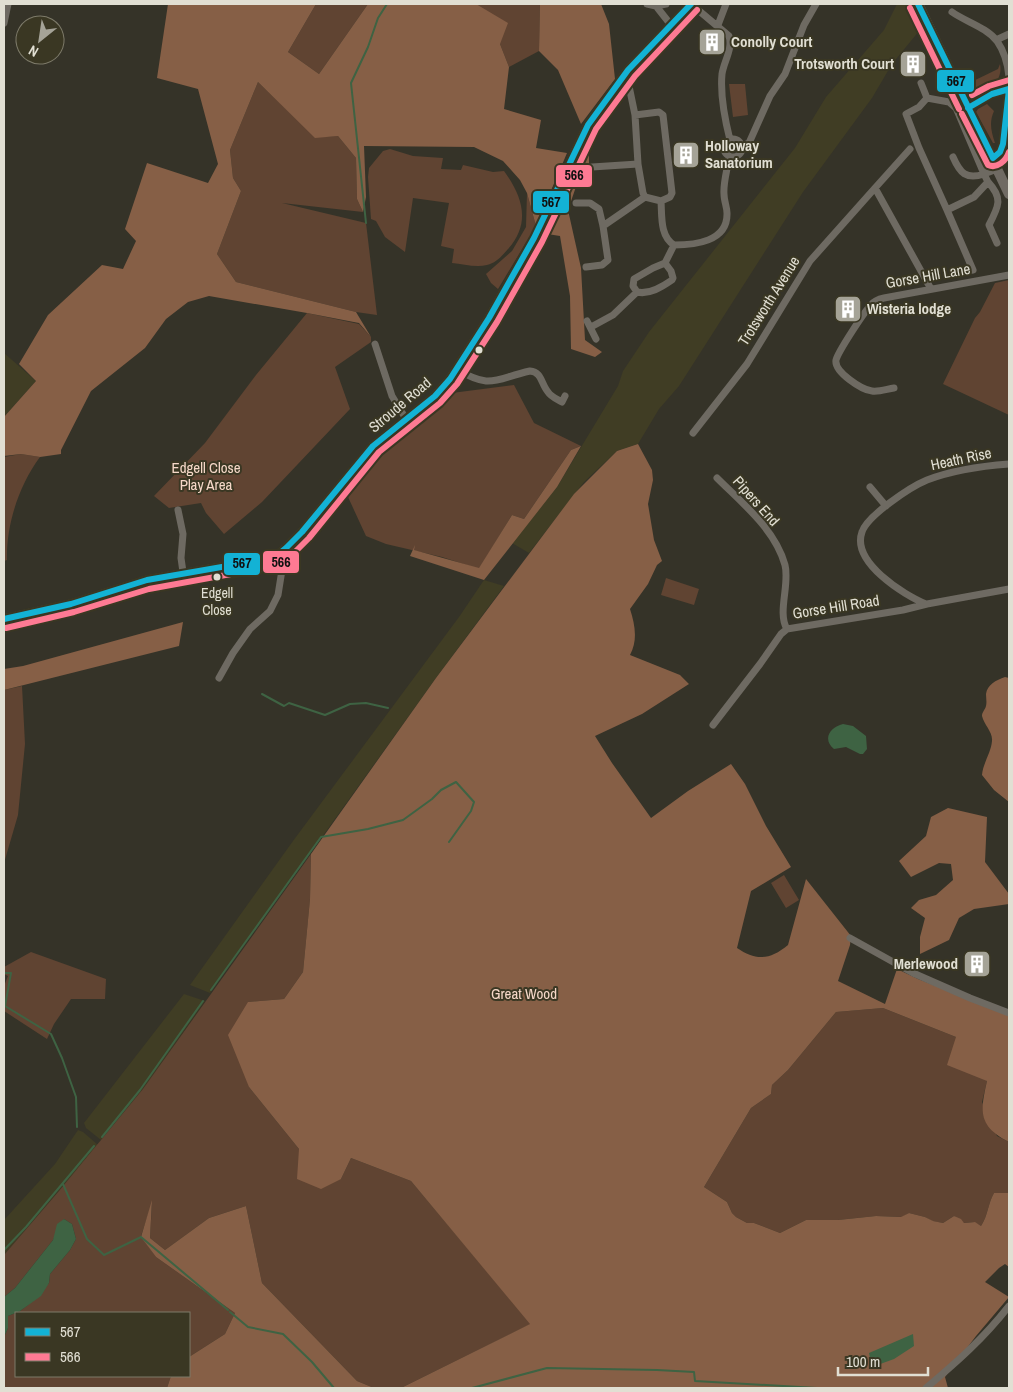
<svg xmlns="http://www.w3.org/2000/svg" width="1013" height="1392" font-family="'Archivo Narrow',sans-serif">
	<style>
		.built { fill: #403d24 }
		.green { fill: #604432 }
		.forest { fill: #865f46 }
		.water { fill: #3e6343 }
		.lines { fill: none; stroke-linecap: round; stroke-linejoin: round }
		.stream { stroke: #3e6343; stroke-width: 2 }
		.minor { stroke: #6e6a62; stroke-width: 7 }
		.tertiary { stroke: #6e6a62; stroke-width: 9 }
		.secondary { stroke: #706b63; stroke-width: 10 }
		.bus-1-casing { stroke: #3a3723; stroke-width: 10 }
		.bus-2-casing { stroke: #3a3723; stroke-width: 10 }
		.bus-1 { stroke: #13b2d5; stroke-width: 6 }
		.bus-2 { stroke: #fe7a93; stroke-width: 6 }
		.bus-dot { fill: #e1dfd3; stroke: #3a3723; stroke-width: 2 }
		.labels { text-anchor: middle; stroke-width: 4; stroke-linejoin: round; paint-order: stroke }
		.bus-label { font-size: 14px; fill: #e1dfd3; stroke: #3a3723 }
		.poi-label { font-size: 15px; font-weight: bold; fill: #e1dfd3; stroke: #3a3723; text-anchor: start }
		.street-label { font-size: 15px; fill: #e1dfd3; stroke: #3a3723 }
		.park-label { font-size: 15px; fill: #f6d8c8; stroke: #3a3723 }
		.line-badge { stroke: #3a3723; stroke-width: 2 }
		.pale-badge-label { font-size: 14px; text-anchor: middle; font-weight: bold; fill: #111 }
	</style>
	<rect width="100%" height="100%" fill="#353328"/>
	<path class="built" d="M897,4H913L924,25L892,64L872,98L803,192L679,386L659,409L638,444L617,451L584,482L529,553L512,543L557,487L618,386L623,371L649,332L795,148L826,97L884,30Z
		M4,353L36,381L4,417Z
		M484,580L504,586L436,678L210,993L190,985L293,841L459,617Z
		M184,994L205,1001L143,1089L101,1140L86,1128L84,1123Z
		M78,1130L83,1132L98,1145L4,1255V1220L55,1164Z"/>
	<path class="green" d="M316,4H368L319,74L288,52Z
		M476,4H540L539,51L509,67L500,44Z
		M1000,64C1004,82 984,99 967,91V84L998,69Z
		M258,82L315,137L338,136L356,158L357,199L363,212L282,203L366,223L377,315L356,312L236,282L217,254L241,191L233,178L230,150Z
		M729,84H745L748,115L733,117Z
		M987,104L994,111C989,122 991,131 995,143H993L976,112L978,109Z
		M390,149L413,156L443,158L441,169L461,170L463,165L493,172L504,171C523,197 531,223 508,249C502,256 496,263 487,265C476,268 463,264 452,263L454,249L441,246L449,203L413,198L405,252L385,237L376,221L371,219L368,177L369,168L383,151Z
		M527,193L536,226L498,289L491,283L486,274L512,251L526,227Z
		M1009,280V415L943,384L975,318L980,312L995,283Z
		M307,313L359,324L371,337V342L335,367L350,409L262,502L224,534L206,513L201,503L169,508L154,496L205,443L256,375Z
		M514,385L534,423L581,446L571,450L524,519L512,515L479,569L442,557L386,544L366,536L348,497C351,489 354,478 359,472C382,443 419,426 440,396L444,394Z
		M21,454L40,457C19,485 6,525 7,560L4,561V457Z
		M666,578L699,589L694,605L661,595Z
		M22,686L25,744L18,815L4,863V690Z
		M311,854L310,899L303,972L284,999L248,1002L249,1087L299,1149L341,1179L351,1158L411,1181L531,1324L401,1388H374L357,1381L262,1283L246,1206L209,1218L165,1250L150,1238L152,1203L141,1236L156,1257L235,1313L225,1334L189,1357V1313H16V1376H171L167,1388H4V1337L8,1328V1316L20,1311L28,1305L49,1283L50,1274L70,1250L76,1239L72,1224L64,1219L53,1240L15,1288L4,1297V1255L59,1191L143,1089Z
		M784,875L799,900L786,908L771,883Z
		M31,952L106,979L105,999H71L54,1024L47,1039L4,1011V986L8,976L4,974V967Z
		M883,1008L956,1037L987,1081L982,1102L997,1136L1009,1142V1193H994C988,1203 988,1216 981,1226L974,1222L964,1223L954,1216L943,1223L932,1221L925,1217L909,1213L902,1217L876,1216L838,1220H806L780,1233L754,1223H747L736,1217L732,1213L727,1202L704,1187L751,1108L771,1094L772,1085L788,1070L836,1012Z"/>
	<path class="forest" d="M168,4H316L288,52L319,74L368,4H476L508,23L500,44L509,67L504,109L541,120L536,148L567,153L536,226L527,193L520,180L503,161L474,147L364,146L366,197L363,212L357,199L356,158L338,136L315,138L258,82L230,150L233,178L241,191L217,254L236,282L356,312L371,337L359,323L307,313L209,296L188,302L166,319L145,348L91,391L61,450V454L40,457L21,454L4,456V417L36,381L19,364L48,315L102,265L123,269L136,241L125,229L147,163L208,183L218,164L198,89L157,78Z
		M540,4H601L609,24L615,79L581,124L558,70L539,51Z
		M601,110L598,123L589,146V167L580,175L568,210L581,268L585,340L602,352L595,357L571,349L570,296L560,236L541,233L564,187L583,140Z
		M638,444L652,470L653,480L648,504L654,540L662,561L657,565L648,584L630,609C635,625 638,640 630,655L680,675L689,684L642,714L595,736L612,763L651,818L688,791L731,764L745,784L766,826L791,867L751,891L737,948C756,961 770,960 788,945L806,879L851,936L850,945L838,981L885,1004L897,969L918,979L1009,1015V1142C978,1126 980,1112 987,1081L947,1065L956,1037L883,1008L836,1012L788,1070L772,1085L771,1094L751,1108L704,1187L727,1202L732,1213L736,1217L747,1223H754L780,1233L806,1220H838L876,1216L901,1217L909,1213L925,1217L933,1221L943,1223L954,1216L961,1219L964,1223L975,1222L981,1226C988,1216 988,1203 994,1193H1009V1267L1005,1264L999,1268L985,1282L1009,1297L976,1336L945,1377L948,1388H401L530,1324L411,1181L351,1158L341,1179L321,1189L297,1179L299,1149L249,1087L228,1035L248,1002L284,999L303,972L310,899L311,854L436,678L574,494L617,451Z
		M581,446L557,487L484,580L410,556L415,545L414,550L479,568L512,515L524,519L571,450Z
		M183,622L179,646L4,690V669L23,666Z
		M1005,677L1009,678V802L994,790L982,775C983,763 991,753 992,741C993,732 984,725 982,716C982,712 985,710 986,706C987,702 986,698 986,694C987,685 996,680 1005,677Z
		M948,808L987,817L985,862L1009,894V904L974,909L959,918L949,940L920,954V937L925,918L911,908L919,900L936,895L953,880L951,864L939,863L911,877L899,861L926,836L931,817Z
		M152,1200L150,1238L165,1250L209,1218L246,1206L262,1283L357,1381L374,1388H167L171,1376H189V1357L225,1334L235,1313L156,1257L141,1237Z"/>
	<path class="water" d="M843,724L853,726L866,736L867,749L863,754H860L846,747L834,749C822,739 830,727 843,724Z
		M64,1219L72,1224L76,1239L70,1250L50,1274L49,1283L41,1296L20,1311L8,1316V1328L4,1337V1297L15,1288L53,1240L57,1224Z
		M913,1334L914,1346L894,1359L872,1367L869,1353Z"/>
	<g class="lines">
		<path class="stream" d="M366,223L351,83L368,47L378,18L387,4
			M262,694L284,706L289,703L325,715L350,704L366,703L388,708
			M4,973H11L5,1006L51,1034L62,1058L76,1097L77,1127
			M211,990L321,837L368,829L403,820L432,799L441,790L456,782L474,802L471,811L449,842
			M102,1137L140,1090L203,1001
			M63,1184L87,1239L104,1255L141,1237L228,1310
			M4,1250L26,1227L94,1146
			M230,1312L248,1327L283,1334L312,1362L334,1388
			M472,1388L547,1368L657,1370L694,1372L695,1381L817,1388"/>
		<path class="minor" d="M647,4L656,6L666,4
			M691,4L729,36C733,49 724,61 722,74C720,95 725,120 730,140
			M656,6L671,25
			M952,12C966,22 986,27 997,41C1004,51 1008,65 1009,77C1010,91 1007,139 1001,150C999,154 996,156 993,158
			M4,23L8,4
			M718,25L726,4
			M996,40L1009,34
			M921,83L927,98
			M629,86L635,115L638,164L643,193L645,197L661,201L670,197L672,193L663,115L659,112L635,115
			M968,108L992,94L1009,89
			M724 148a9 9 0 1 1 18 0a9 9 0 1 1-18 0Z
			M742,146L749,143L770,96L785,74L804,25L816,4
			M953,157C960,173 966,180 984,174L956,108L949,102L927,98L919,107L906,114L919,148L947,210L974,197L988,182L984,174L997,169
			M592,167L638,164
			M988,182C1003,198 999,206 989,225L997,243
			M875,188L910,149
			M661,201C662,217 660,236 674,245C694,245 728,242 727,213C727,207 724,201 724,194C723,182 728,168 729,156
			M576,203H590L599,209L603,226L608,260L602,265L586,267
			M947,210L973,270
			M603,226L645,197
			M637,292L633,286L634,279L653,268L665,263
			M587,321L596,339
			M591,327L613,315L637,292C649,295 662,287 672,280L673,278L671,271L665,263L674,245
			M375,344L392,396L406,419
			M456,369C492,390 494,379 530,371C542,372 541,384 548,392C551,397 557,399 562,402L565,396
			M894,388C887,389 879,392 872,391C862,390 834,372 836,360C838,352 864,312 871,305C874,301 879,299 884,298L1009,275
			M693,433L747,364L810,261L875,188L931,289
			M717,478C742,503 775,529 785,565C790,584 777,613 787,629
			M870,487L886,506
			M178,510L183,534L181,558L183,572
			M926,604C904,595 851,562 862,532C867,516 910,487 927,480C953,470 982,466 1009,464
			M219,678L233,653L250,629L270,611L278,595L282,570L280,566L269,557
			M713,725L760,664L781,634L787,629L903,610L927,604L1009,589
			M850,938L913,973L970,998L1009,1013
			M926,1388C958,1361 983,1339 1009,1306"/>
		<path class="tertiary" d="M4,619L71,604L147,580L262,560L280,553L286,548L302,532L373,446L435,396L450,379L489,318L534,238L588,125L628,70L691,4"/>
		<path class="secondary" d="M918,4L1009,194"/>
		<g class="bus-1-casing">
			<path id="bus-1" d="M918,4L993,158
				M968,108L992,94L1009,89
				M993,158L1000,152L1003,144L1009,89
				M4,619L71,604L147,580L262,560L280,553L286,548L302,532L373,446L435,396L450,379L489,318L534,238L588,125L628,70L691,4"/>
		</g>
		<g class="bus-2-casing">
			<path id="bus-2" d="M910,8L959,109
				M972,95L989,86L1009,80
				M962,114L988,165C997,169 1006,161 1009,152
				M6,628L74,612L149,589L264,568L284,561L292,555L309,538L379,452L440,403L457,384L497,322L542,242L596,129L635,76L697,10"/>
		</g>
		<use href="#bus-1" class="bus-1"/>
		<use href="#bus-2" class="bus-2"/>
	</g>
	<defs>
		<g id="building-square" transform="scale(1.4375)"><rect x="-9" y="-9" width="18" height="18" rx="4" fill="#a5a397" stroke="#3a3723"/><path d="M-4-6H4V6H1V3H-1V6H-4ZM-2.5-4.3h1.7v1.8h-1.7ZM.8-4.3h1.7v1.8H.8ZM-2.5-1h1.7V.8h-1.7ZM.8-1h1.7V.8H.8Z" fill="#fff"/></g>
	</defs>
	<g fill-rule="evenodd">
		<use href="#building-square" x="712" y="42"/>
		<use href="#building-square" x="913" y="64"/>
		<use href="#building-square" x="686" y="155"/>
		<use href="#building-square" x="848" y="309"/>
		<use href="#building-square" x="977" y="964"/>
	</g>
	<g class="bus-dot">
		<circle cx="479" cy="350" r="4.5"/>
		<circle cx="217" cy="577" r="4.5"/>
	</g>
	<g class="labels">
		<g class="bus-label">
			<text x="217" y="598">Edgell<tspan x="217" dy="17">Close</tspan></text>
		</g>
		<g class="poi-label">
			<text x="731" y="47">Conolly Court</text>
			<text x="894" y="69" text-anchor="end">Trotsworth Court</text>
			<text x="705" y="151">Holloway<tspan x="705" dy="17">Sanatorium</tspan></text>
			<text x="867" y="314">Wisteria lodge</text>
			<text x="958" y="969" text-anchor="end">Merlewood</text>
		</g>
		<g class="street-label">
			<text transform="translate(928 276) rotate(-10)" y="5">Gorse Hill Lane</text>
			<text transform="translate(769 301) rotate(-58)" y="5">Trotsworth Avenue</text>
			<text transform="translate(400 405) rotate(-40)" y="5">Stroude Road</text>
			<text transform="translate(961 459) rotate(-12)" y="5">Heath Rise</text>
			<text transform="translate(756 501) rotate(48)" y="5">Pipers End</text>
			<text transform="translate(836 607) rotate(-9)" y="5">Gorse Hill Road</text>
		</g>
		<g class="park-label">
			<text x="206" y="473">Edgell Close<tspan x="206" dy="17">Play Area</tspan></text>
			<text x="524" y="999">Great Wood</text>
		</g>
	</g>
	<g class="line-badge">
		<rect x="936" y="69" width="39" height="24" rx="5" fill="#13b2d5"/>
		<rect x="555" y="164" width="38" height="24" rx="5" fill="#fe7a93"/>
		<rect x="532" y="190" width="38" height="24" rx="5" fill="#13b2d5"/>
		<rect x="262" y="550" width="38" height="24" rx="5" fill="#fe7a93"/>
		<rect x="223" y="552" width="38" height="24" rx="5" fill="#13b2d5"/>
	</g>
	<g class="pale-badge-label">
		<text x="956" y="86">567</text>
		<text x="574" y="180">566</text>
		<text x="551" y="207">567</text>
		<text x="281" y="567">566</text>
		<text x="242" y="568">567</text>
	</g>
	<rect width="1013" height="1392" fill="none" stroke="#e1dfd3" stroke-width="10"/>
	<rect x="15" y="1312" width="175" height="65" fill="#3a3723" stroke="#7d7a69"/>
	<rect x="25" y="1328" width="25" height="8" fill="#13b2d5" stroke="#7d7a69"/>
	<text x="60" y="1337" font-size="15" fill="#e1dfd3">567</text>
	<rect x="25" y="1353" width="25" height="8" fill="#fe7a93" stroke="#7d7a69"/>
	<text x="60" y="1362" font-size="15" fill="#e1dfd3">566</text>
	<g transform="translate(40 40) rotate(210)"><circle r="24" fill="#3a3723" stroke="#7d7a69"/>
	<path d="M0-4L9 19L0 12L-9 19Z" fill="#a5a397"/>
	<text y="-8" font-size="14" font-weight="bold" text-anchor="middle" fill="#e1dfd3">N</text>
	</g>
	<path d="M838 1367v8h90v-8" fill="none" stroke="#e1dfd3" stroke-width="2.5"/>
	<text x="846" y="1367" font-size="15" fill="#e1dfd3" stroke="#3a3723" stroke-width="4" paint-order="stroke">100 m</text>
</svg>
